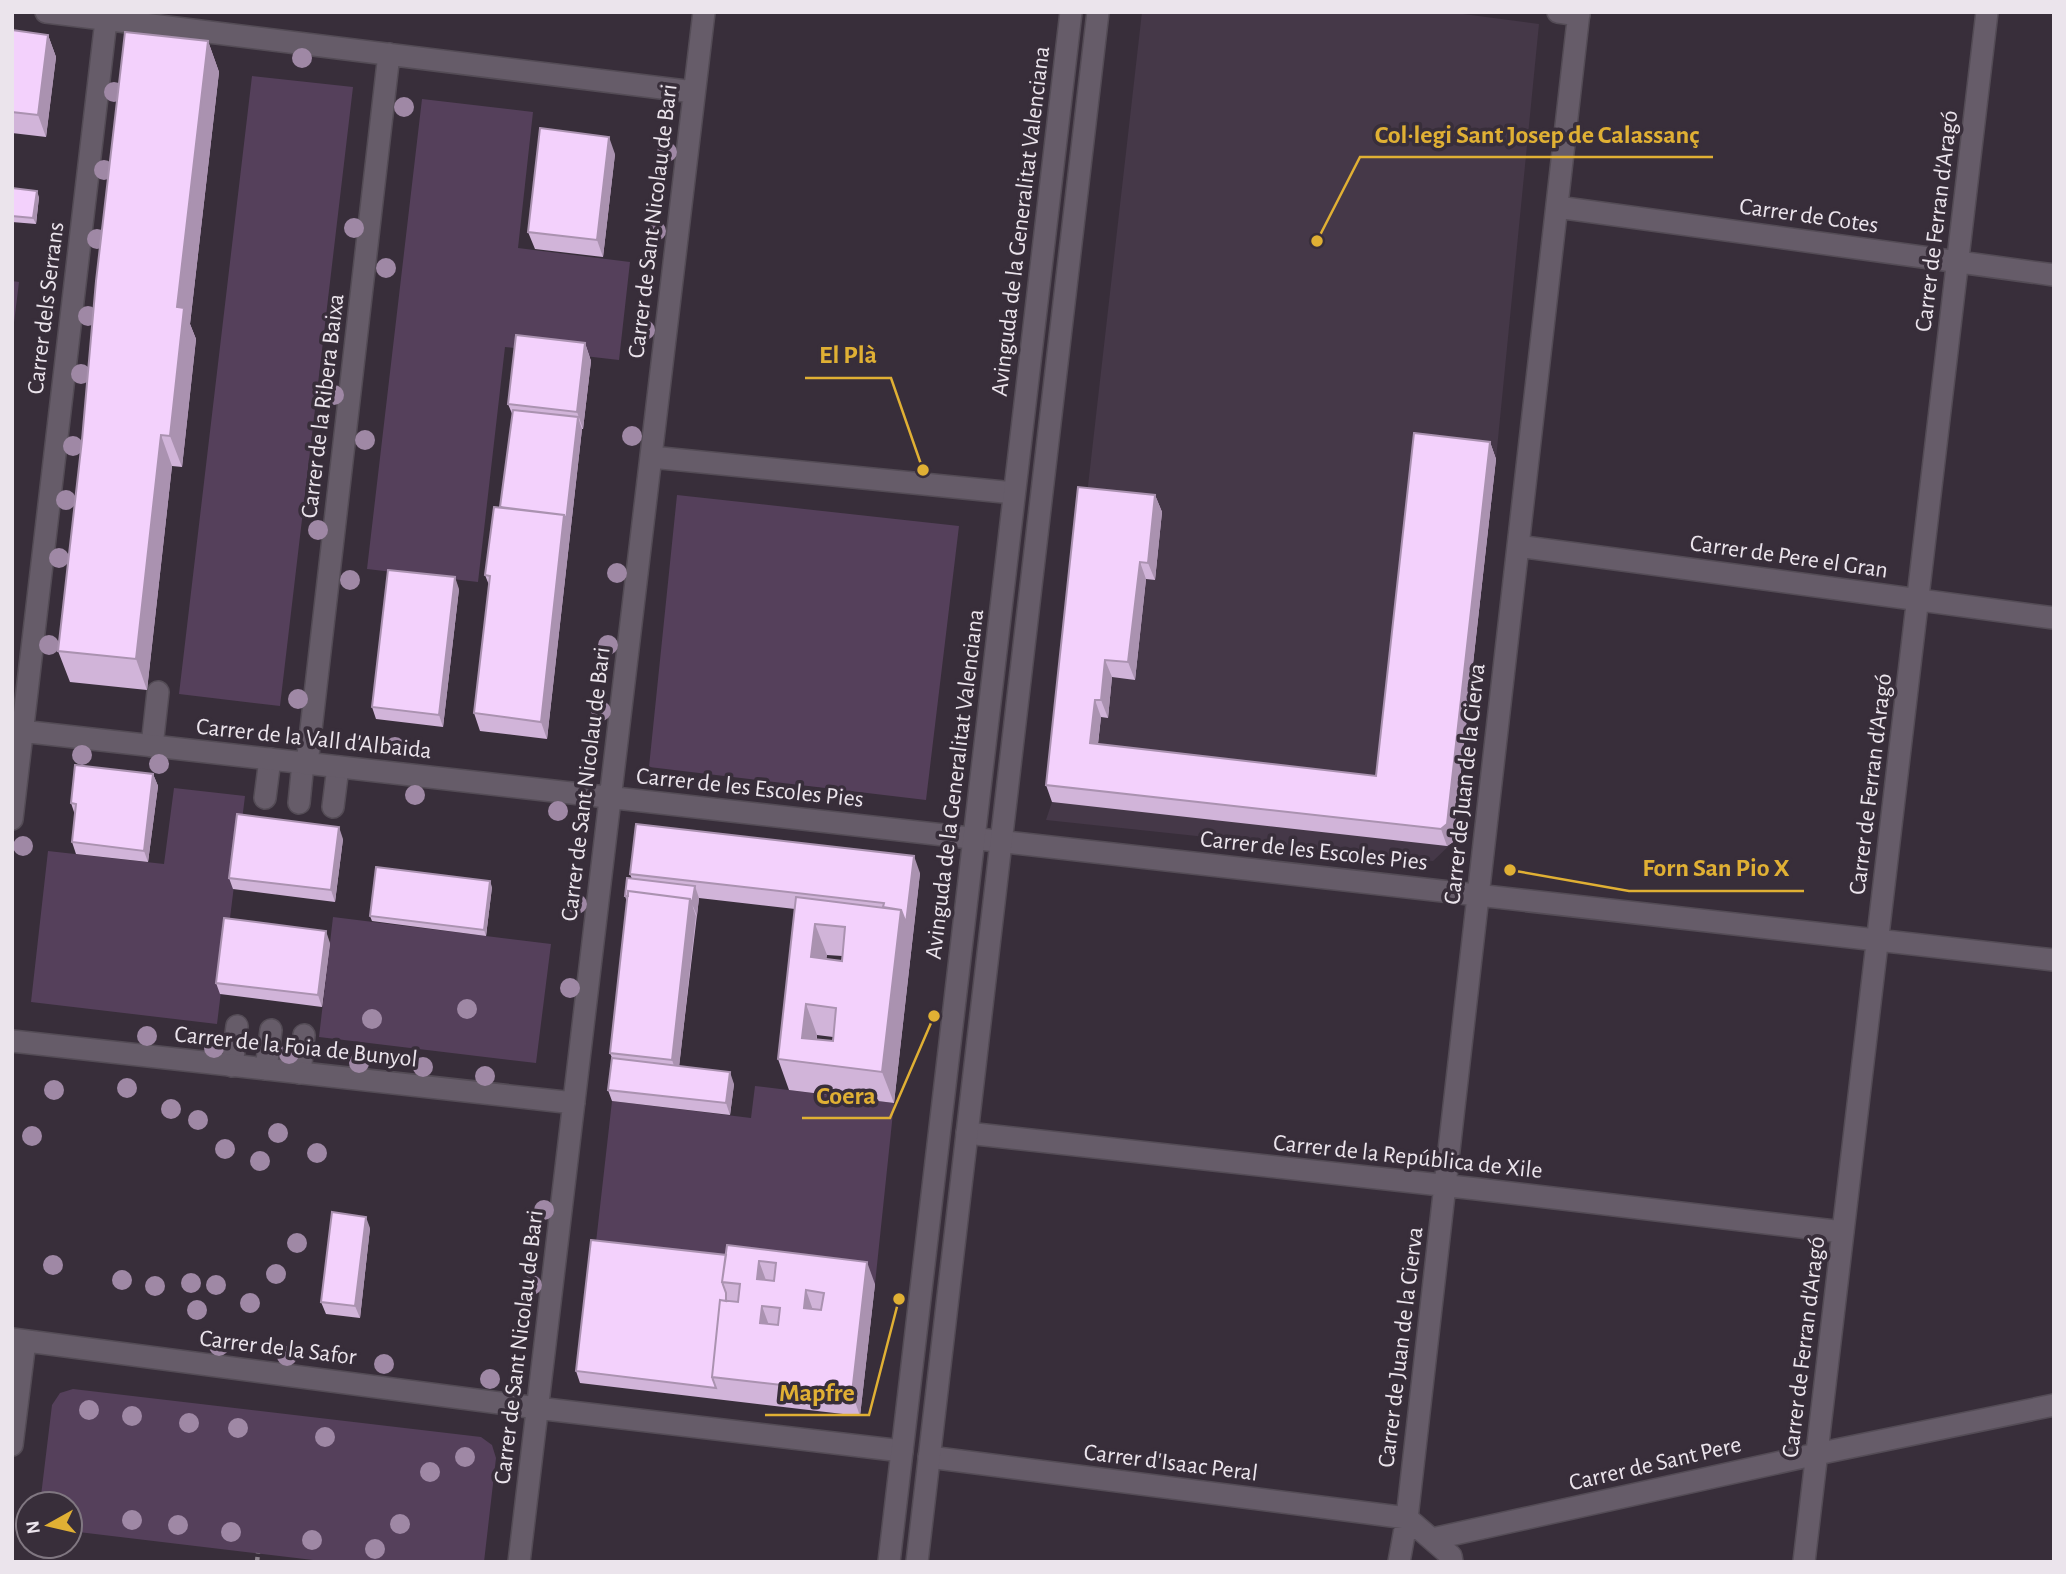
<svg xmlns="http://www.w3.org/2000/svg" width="2066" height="1574" font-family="'Alegreya Sans',sans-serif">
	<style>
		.built { fill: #453848 }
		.green { fill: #55405b }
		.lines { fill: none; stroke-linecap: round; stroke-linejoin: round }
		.lane-casing { stroke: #544c56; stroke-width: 24 }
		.street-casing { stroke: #544c56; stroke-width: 24 }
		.secondary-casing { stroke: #544c56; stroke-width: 24 }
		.path { stroke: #8f8690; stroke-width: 4.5; stroke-dasharray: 5 3.5; stroke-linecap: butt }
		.lane { stroke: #665c69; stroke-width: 21 }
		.street { stroke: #665c69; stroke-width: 21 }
		.secondary { stroke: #665c69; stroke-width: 21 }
		.tree { fill: #9f88a5 }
		.wall { fill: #d1b4d9; fill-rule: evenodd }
		.shaded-wall { fill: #aa92b0 }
		.building { fill: #f3d1fc; stroke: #aa92b0; stroke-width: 2; fill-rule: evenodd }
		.labels { text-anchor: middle; stroke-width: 7; stroke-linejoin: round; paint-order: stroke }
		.street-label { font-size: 24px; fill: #ebe4ec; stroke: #382e3a }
		.leader { fill: none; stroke: #e0b034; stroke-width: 2.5 }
		.callout-dot { fill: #e0b034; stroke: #382e3a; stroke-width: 2.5 }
		.callout-label { font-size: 26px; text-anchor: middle; font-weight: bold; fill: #e0b034; stroke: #382e3a; stroke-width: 7; stroke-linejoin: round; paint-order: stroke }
	</style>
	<rect width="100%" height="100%" fill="#382e3a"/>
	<path class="built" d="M1142,12H1448L1539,24L1496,459L1453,842L1433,861L1046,820L1052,802Z"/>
	<path class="green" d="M252,76L353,87L280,706L179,694Z
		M422,99L533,112L518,248L630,262L619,360L505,347L478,582L367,569Z
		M12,281L19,282L12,339Z
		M677,495L959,526L926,800L649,767Z
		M174,788L245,796L217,1024L31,1002L48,851L164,864Z
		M333,917L551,944L536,1063L319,1037Z
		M755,1086L894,1103L875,1284L595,1251L612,1101L751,1118Z
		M73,1389L481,1437L492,1445L496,1458L484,1562H330L70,1531V1504H40L52,1405L60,1393Z"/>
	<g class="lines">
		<g class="lane-casing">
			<path id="lane" d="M152,746L158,692
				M265,798L270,759
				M299,803L303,763
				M333,807L338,767
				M232,1066L237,1026
				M266,1069L271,1030
				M300,1073L304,1035"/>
		</g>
		<g class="street-casing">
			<path id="street" d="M46,12L694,92
				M1558,12L1579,15
				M1557,207L2054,275
				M651,457L1014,493
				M1518,546L2054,618
				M12,730L2054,960
				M307,764L389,54
				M12,819L107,12
				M12,1041L574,1103
				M967,1133L1477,1189L1843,1232
				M12,1339L537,1408L902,1451
				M12,1445L25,1341
				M929,1457L1407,1518
				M1407,1518L1451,1556L1452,1562
				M1432,1539L1817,1454L2054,1405
				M519,1562L704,12
				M1399,1562L1407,1518L1579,12
				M1804,1562L1987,12"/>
		</g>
		<g class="secondary-casing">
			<path id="secondary" d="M889,1562L1071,12
				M917,1562L1098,12"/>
		</g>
		<path class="path" d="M257,1562L258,1553"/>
		<use href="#lane" class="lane"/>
		<use href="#street" class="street"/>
		<use href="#secondary" class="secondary"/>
	</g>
	<g class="tree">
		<circle cx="302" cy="58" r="10"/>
		<circle cx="114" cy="92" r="10"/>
		<circle cx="404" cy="107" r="10"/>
		<circle cx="667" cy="152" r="10"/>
		<circle cx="104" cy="170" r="10"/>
		<circle cx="354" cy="228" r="10"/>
		<circle cx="656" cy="231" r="10"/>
		<circle cx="97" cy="239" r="10"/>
		<circle cx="386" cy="268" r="10"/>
		<circle cx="88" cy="316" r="10"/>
		<circle cx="645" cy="330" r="10"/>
		<circle cx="81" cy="374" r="10"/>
		<circle cx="334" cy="395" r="10"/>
		<circle cx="632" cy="436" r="10"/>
		<circle cx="365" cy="440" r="10"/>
		<circle cx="73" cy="446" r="10"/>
		<circle cx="66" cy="500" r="10"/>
		<circle cx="318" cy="530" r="10"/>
		<circle cx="59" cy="558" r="10"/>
		<circle cx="617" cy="573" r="10"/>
		<circle cx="350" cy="580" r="10"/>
		<circle cx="49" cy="645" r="10"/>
		<circle cx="608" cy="645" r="10"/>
		<circle cx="298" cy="699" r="10"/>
		<circle cx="601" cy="711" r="10"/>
		<circle cx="395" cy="747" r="10"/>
		<circle cx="82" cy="755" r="10"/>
		<circle cx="159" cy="764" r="10"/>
		<circle cx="415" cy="795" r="10"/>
		<circle cx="558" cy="811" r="10"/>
		<circle cx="23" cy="846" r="10"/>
		<circle cx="577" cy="904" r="10"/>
		<circle cx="570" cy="988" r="10"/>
		<circle cx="467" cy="1009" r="10"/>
		<circle cx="372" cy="1019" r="10"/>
		<circle cx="147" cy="1036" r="10"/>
		<circle cx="214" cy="1048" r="10"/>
		<circle cx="289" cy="1054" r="10"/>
		<circle cx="359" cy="1063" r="10"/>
		<circle cx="423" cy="1067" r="10"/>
		<circle cx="485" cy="1076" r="10"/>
		<circle cx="127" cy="1088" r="10"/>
		<circle cx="54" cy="1090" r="10"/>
		<circle cx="171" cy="1109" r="10"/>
		<circle cx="198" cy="1120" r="10"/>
		<circle cx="278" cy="1133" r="10"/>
		<circle cx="32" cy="1136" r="10"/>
		<circle cx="225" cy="1149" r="10"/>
		<circle cx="317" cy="1153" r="10"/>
		<circle cx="260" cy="1161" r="10"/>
		<circle cx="544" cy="1210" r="10"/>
		<circle cx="297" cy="1243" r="10"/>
		<circle cx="53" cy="1265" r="10"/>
		<circle cx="276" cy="1274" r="10"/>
		<circle cx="122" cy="1280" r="10"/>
		<circle cx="191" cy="1283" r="10"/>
		<circle cx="216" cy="1285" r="10"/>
		<circle cx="532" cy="1285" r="10"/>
		<circle cx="155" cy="1286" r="10"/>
		<circle cx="250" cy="1303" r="10"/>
		<circle cx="197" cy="1310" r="10"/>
		<circle cx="219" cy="1346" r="10"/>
		<circle cx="287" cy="1356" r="10"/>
		<circle cx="384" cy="1364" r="10"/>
		<circle cx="490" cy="1379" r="10"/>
		<circle cx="89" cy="1410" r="10"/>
		<circle cx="132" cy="1416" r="10"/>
		<circle cx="189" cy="1423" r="10"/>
		<circle cx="238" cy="1428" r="10"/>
		<circle cx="325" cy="1437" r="10"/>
		<circle cx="465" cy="1457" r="10"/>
		<circle cx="430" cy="1472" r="10"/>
		<circle cx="132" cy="1520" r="10"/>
		<circle cx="400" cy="1524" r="10"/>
		<circle cx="178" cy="1525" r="10"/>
		<circle cx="231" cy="1532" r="10"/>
		<circle cx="312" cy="1540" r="10"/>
		<circle cx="375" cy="1549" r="10"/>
	</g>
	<path class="wall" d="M12,30L48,35L56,57L46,137L12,133Z
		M208,41L219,72L190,324L196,339L182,467L172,466L147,690L70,682L58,651Z
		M615,154L603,257L535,249L528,232Z
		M12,188L39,197L36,224L12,222Z
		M585,343L591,361L583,429H582L547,739L480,731L474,713L489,585L485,575L500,507L513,416L508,404Z
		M1490,442L1496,459L1453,842L1447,846L1052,802L1046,785L1155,495L1162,512L1155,580L1146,579L1135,680L1112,677L1108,718L1101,717L1098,744L1376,776Z
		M459,589L443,727L376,719L372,707Z
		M153,774L158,786L148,862L76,854L72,842L75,815L71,803Z
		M343,839L335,902L233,889L229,878Z
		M920,873L894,1103L789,1090L778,1059L795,909L699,898L679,1066L734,1084L730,1115L612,1101L608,1090L612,1058L610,1053L627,902L625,896L632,879L630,874ZM827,955L842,956V961L826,959ZM817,1035L833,1037V1041L817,1039Z
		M492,887L486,936L372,921L370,916Z
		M330,943L322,1007L220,994L216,983Z
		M370,1228L360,1318L326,1314L321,1302Z
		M727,1245L875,1284L860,1416L580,1383L576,1371L726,1255Z"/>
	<path class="shaded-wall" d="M48,35L56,57L46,137L38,115Z
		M208,41L219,72L190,324L196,339L182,467L170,436L177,307Z
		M609,137L615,154L603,257L597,240Z
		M37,191L39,197L36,224L33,218Z
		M585,343L591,361L583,429L577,412Z
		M578,417L582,429L547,739L541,722L564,515Z
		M161,435L172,466L147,690L136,659Z
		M1490,442L1496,459L1453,842L1447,846L1441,829Z
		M1155,495L1162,512L1155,580L1148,563Z
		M1140,562L1146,579L1135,680L1128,662Z
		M455,577L459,589L443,727L439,715Z
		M1105,660L1112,677L1108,718L1101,700Z
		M1095,700L1101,717L1096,760L1090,743Z
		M153,774L158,786L148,862L144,851Z
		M339,827L343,839L335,902L331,890Z
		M914,856L920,873L894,1103L882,1072L901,910Z
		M490,881L492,887L486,936L484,930Z
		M695,886L699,898L697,916L692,904Z
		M690,899L696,916L678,1077L672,1060Z
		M815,924L827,955L822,988L811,957Z
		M326,931L330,943L322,1007L318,995Z
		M806,1004L817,1035L814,1064L802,1038Z
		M730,1072L734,1084L730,1115L726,1103Z
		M366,1217L370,1228L360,1318L355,1306Z
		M759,1261L767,1283L757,1279Z
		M867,1262L875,1284L860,1416L852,1393Z
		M806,1290L814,1313L804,1308Z
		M762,1306L770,1328L760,1323Z"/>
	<path class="building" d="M12,30L48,35L38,115L12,112Z
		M125,32L208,41L177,307L184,308L170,436L161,435L136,659L58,651L82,440L96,281Z
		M540,128L609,137L597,240L528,232Z
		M12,188L37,191L33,218L12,216Z
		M516,335L585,343L577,412L508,404Z
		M513,410L578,417L566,521L564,515L500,507Z
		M1414,433L1490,442L1447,824L1441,829L1046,785L1078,487L1155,495L1148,563L1140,562L1128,662L1105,660L1101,700H1095L1090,743L1376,776Z
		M494,507L564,515L541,722L474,713L490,576L485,575Z
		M388,570L455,577L439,715L372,707Z
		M75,765L153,774L144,851L72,842L76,804L71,803Z
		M237,814L339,827L331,890L229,878Z
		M636,824L914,856L906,923L901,910L883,907L884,903L630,874Z
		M376,867L490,881L484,930L370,916Z
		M627,878L695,886L692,904L690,899L628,891V896H625Z
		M628,891L690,899L672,1060L610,1053Z
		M796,897L901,910L882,1072L778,1059ZM815,924L845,927L842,961L811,957ZM806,1004L836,1008L833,1041L802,1038Z
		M224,918L326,931L318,995L216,983Z
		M612,1058L730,1072L726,1103L608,1090Z
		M332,1212L366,1217L355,1306L321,1302Z
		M591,1240L726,1255L722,1282L726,1293V1301L720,1300L712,1377L716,1388L576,1371Z
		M727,1245L867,1262L852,1393L712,1377L720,1300L738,1302L740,1284L722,1282ZM759,1261L776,1263L774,1281L757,1279ZM806,1290L824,1293L821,1310L804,1308ZM762,1306L780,1308L778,1325L760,1323Z"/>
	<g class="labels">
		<g class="street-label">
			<text transform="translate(1809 215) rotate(8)" y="8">Carrer de Cotes</text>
			<text transform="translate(652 221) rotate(-83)" y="8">Carrer de Sant Nicolau de Bari</text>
			<text transform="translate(1020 221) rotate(-83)" y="8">Avinguda de la Generalitat Valenciana</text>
			<text transform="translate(1936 221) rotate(-83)" y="8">Carrer de Ferran d'Aragó</text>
			<text transform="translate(45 308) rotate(-83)" y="8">Carrer dels Serrans</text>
			<text transform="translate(322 406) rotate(-83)" y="8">Carrer de la Ribera Baixa</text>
			<text transform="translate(1789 556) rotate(8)" y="8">Carrer de Pere el Gran</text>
			<text transform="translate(314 738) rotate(6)" y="8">Carrer de la Vall d'Albaida</text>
			<text transform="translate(585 784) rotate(-83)" y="8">Carrer de Sant Nicolau de Bari</text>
			<text transform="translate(954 784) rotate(-83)" y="8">Avinguda de la Generalitat Valenciana</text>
			<text transform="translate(1464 784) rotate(-84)" y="8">Carrer de Juan de la Cierva</text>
			<text transform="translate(1870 784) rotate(-83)" y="8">Carrer de Ferran d'Aragó</text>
			<text transform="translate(750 787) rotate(6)" y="8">Carrer de les Escoles Pies</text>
			<text transform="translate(1314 850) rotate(6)" y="8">Carrer de les Escoles Pies</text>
			<text transform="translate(296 1046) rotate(6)" y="8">Carrer de la Foia de Bunyol</text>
			<text transform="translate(1408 1156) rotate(6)" y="8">Carrer de la República de Xile</text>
			<text transform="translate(278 1347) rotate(7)" y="8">Carrer de la Safor</text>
			<text transform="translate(518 1347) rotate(-83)" y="8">Carrer de Sant Nicolau de Bari</text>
			<text transform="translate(1400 1347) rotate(-83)" y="8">Carrer de Juan de la Cierva</text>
			<text transform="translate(1803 1347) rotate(-83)" y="8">Carrer de Ferran d'Aragó</text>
			<text transform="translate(1171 1462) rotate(7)" y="8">Carrer d'Isaac Peral</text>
			<text transform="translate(1655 1463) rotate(-13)" y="8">Carrer de Sant Pere</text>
		</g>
	</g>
	<path class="leader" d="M1317 241L1360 157H1713M923 470L891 378H805M1510 870L1629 891H1804M934 1016L890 1118H802M899 1299L869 1415H765"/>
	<g class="callout-dot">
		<circle cx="1317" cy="241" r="7"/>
		<circle cx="923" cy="470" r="7"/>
		<circle cx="1510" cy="870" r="7"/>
		<circle cx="934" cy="1016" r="7"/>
		<circle cx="899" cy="1299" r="7"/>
	</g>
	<g class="callout-label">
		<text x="1537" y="143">Col·legi Sant Josep de Calassanç</text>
		<text x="848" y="363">El Plà</text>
		<text x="1716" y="876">Forn San Pio X</text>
		<text x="846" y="1104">Coera</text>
		<text x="817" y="1401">Mapfre</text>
	</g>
	<rect width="2066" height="1574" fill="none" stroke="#ebe4ec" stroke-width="28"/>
	<g transform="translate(49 1525) rotate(262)"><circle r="33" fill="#382e3a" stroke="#807781" stroke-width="2"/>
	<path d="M0-5L12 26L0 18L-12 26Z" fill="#e0b034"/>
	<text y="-10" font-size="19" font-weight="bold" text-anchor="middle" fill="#ebe4ec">N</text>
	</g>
</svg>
